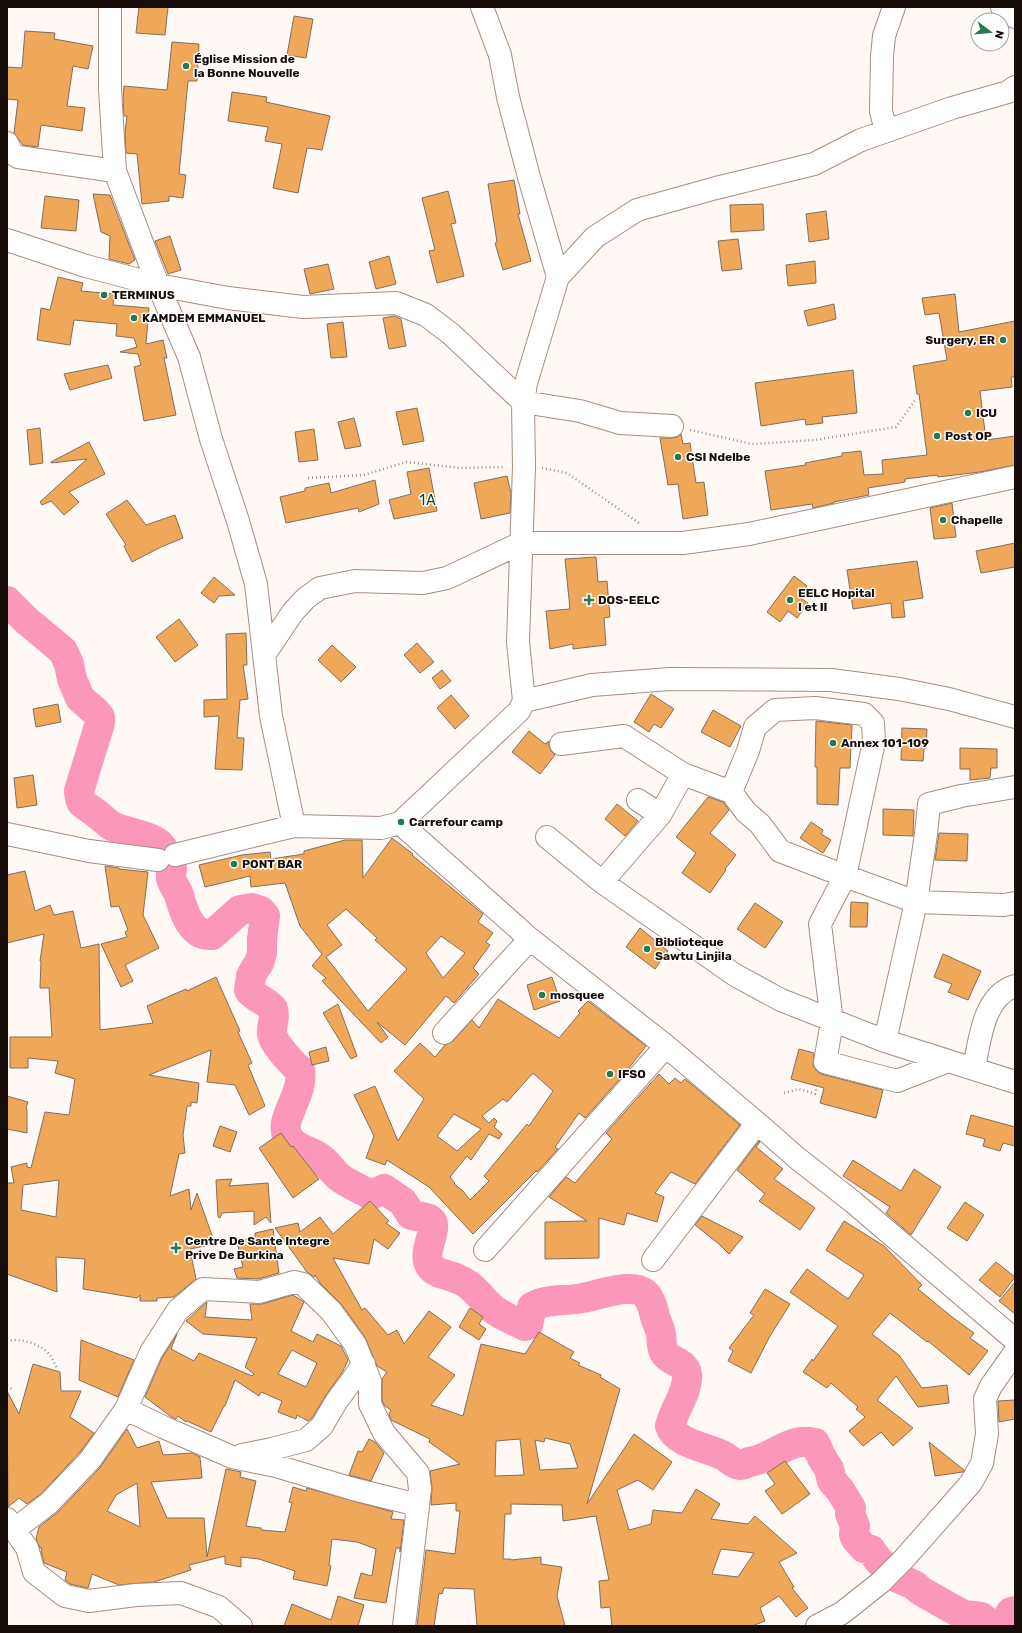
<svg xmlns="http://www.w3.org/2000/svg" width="1022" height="1633" font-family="Rubik,sans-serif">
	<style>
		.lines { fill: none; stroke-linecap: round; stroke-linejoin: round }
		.river { stroke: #fa97bb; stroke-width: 30 }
		.building { fill: #efa75a; stroke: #856e59; fill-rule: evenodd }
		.minor-casing { stroke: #ab8c7f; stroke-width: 24 }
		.path { stroke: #9b928f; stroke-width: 2.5; stroke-dasharray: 1 3; stroke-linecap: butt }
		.minor { stroke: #fff; stroke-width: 22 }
		.poi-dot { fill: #237c51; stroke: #fff; stroke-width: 1.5 }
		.labels { text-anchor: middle; stroke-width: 3; stroke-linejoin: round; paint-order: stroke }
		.poi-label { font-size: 12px; font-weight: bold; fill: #180d09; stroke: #fff; text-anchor: start }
		.quarter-label { font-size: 14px; letter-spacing: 1px; fill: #034629; stroke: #fff }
	</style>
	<rect width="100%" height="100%" fill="#fff8f5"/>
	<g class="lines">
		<path class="river" d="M7,601L26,620L63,651L69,664L72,679L80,698L96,712L100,717V723L79,791C80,806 83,803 93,811C99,815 104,820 109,824C120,833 153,834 162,847C165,852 172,864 172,869C172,872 170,875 171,878C172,884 177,889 179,895C183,910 191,937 212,935L240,910L252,908L261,911L265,916L262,939V953L259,963L256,967L251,976L249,990C254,998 269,1002 273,1009C276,1017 271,1026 272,1034C273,1043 293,1065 300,1070C303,1090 290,1105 286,1123C282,1145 306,1149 319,1157C327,1162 332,1171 339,1177C348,1184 361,1189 371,1195L384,1189L403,1202L411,1215C416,1216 424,1217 429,1219C442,1226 419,1253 431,1267C436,1274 450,1275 458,1279C475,1286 480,1298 493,1309C502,1316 515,1321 525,1326L528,1325L532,1307C546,1299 561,1301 576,1299C594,1297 612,1288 630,1289C637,1289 644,1291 648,1297C652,1304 654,1310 655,1317C657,1323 660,1328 661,1334C662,1340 661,1347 664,1352C669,1362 685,1361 687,1374C689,1391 674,1409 670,1426C675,1443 708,1448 722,1455C729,1458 733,1465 741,1465C744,1465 746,1463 749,1462C773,1459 790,1436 815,1443L822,1458L829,1469L832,1481L840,1490L851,1508L850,1514L855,1526L854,1535L856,1539L864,1548L871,1550L878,1560L898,1578L914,1585L921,1591L949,1607L964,1615L981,1617L993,1626
			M1003,1626L1011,1612L1015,1611"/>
	</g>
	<path class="building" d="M139,7H168L165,35L136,33Z
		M294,16L313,19L306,58L287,55Z
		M25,31L55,33L54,39L93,46L88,69L73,66L67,106L85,108L82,131L41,125L38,147L23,145L14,133L18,100L7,99V67L22,68Z
		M172,42L199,44L197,81H188L179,174L186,175L183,198L169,196V201L142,204L137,154L126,153L125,132L127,116H124L123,99L124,86L167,90Z
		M232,92L267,97L266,102L330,116L322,150L307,148L298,193L273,188L282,144L265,141L268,127L228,121Z
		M514,180L520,214H518L531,261L503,270L495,243L497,242L488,184Z
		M448,191L456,223L451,224L464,276L437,283L429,251L435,250L422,198Z
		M93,194L110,195L135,260L129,264L109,259L110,236L101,232Z
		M45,196L79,200L76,231L41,228Z
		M763,204L764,230L731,232L730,205Z
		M826,211L829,239L809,242L806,214Z
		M170,236L181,270L168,274L155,241Z
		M738,239L742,269L722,271L718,241Z
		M389,256L396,284L376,289L369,262Z
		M815,261L816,283L788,286L786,265Z
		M328,264L334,289L310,294L304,269Z
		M58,277L83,283L81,291L114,294L113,305L149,308L146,344L163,340L167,358H164L176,415L144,421L134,367L141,365L138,354L120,352L137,347L134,338L116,336L117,324L74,320L70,345L37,340L41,308L50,310Z
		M955,294L959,332L1015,321V377H1011L1012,387L980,391L986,440L1015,436V465L980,472L938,477L937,475L905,479V482L868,488L869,495L834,502V503L813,508L812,504L771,510L765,471L806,465L805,463L842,456V453L861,451L864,475L883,474L882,460L927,455L919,394H917L913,366L947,360L939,313L925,315L922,298Z
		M834,304L836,319L808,326L804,311Z
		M394,316L401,319L406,346L389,349L383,318Z
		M343,322L347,357L331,358L327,324Z
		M108,365L112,378L70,390L64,374Z
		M853,370L857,413L822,417L823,423L806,425L805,419L761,426L755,383Z
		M417,408L424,441L403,445L396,412Z
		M354,418L361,446L345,449L338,422Z
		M40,428L43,463L30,465L27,430Z
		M314,429L318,460L299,462L295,432Z
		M681,434L683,444L690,443L696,483L704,482L708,515L683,519L678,484L668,485L660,438H672L677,437Z
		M89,442L105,474L69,492L79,502L64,515L51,501L42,505L40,502L87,459L51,463V462Z
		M429,468L437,511L394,519L389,500L411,494L407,472Z
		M507,476L511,493L510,513L481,519L474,483Z
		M375,480L379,504L359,512L358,508L286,523L280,497L305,491V488L329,483L331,493Z
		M127,500L146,525L175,515L183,538L161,547L132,562L124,546L126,545L106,514Z
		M952,503L956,537L934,539L930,508Z
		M1015,543V567L981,573L976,551Z
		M596,557L598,582L607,581L610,617L604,618L606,645L573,649V644L550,649L546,611L570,609L565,559Z
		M917,561L923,598L903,601L905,617L892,618L891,603L853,609L847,570Z
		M794,576L807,586L799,597L808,603L797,618L788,611L780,622L767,612Z
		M214,577L235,595L219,596L214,603L201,593Z
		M179,619L198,645L175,662L156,637Z
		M246,633L247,665H243L248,699L240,700L237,738H244L242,770L215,769L219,716L204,717V700L227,699L226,634Z
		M417,643L434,662L420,673L404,655Z
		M332,645L356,667L341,682L318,660Z
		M442,670L451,681L440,689L432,678Z
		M651,694L674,709L661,728L654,724L649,732L634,722Z
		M451,695L469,716L455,729L437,708Z
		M58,704L61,722L36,727L33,709Z
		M713,710L741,726L730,747L701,732Z
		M816,721L852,725L850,768H840L838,805L817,804V767H815Z
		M902,728L927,729L926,748L924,749L923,761L901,760Z
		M529,731L545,744L549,741V746L551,751L555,755L540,774L512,752Z
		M960,748L997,749V768H991L990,778L970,780V769H960Z
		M33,775L37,805L17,808L14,778Z
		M708,797L723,802L729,810L710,833L736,855L725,869L726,870L710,893L682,873L696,853L676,837Z
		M617,804L638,821L625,836L605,819Z
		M883,809L914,810L913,836L883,835Z
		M811,822L823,830L821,834L831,840L823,853L800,838Z
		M939,833L968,834L967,861L935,860Z
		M392,838L413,854L412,855L435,874L483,914L478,922L493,933L486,942L490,945L473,968L479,974L454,1003L446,996L405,1045L377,1022L388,1037L381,1043L322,981L326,978L312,966L322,954L300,926L285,883L251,887L250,876L205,887L199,865L242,855L270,852L271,859L304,854V851L345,840H362L363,878ZM346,909L377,938L375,940L407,969L368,1011L326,957L342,945L327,925ZM441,936L465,953L443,978L426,953Z
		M105,866L119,868V869L148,872L143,915L159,948L125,965L133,981L121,987L101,944L127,937L125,932L128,930L119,906L111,907Z
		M25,871L35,911L50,905L54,915L73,911L81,948L99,944L100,1030L153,1023L147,1006L186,989L187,991L216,977L240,1031L238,1032L252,1063L248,1065L265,1106L249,1115L235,1085L207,1082L211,1050L149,1075L199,1083L197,1103L191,1102V1106H187L183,1135L185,1153L179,1154L170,1196L189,1189L191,1210L197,1193L215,1244L190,1249L196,1279L174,1297L157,1298V1301H140V1295L137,1298L83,1289L85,1259L56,1257L57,1292L7,1274V1183H14L11,1167L27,1163V1167L31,1168L45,1112L69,1115L75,1079L55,1073L58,1061L28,1058V1068H10V1037H52L49,988H40L41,961H40L44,934L7,943V875ZM59,1180L56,1217L21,1210L23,1185Z
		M851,902L868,903L867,927H850Z
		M755,903L783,922L765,948L737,929Z
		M640,928L668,951L655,969L626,947Z
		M943,954L981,971L968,1000L948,992L952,984L934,977Z
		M552,977L560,1001L534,1010L527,985Z
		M498,999L559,1038L580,1013L578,1011L588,1001L646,1046L625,1073L586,1117L585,1118L579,1113L555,1147L558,1149L537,1172L536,1171L473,1234L429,1187L387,1160L385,1165L366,1158L374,1136L354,1095L375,1086L398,1141L424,1099L394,1071L420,1043L435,1057L445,1045L453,1041L472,1020L479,1028ZM533,1073L553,1091L529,1126L527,1124L484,1176L489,1181L470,1200L463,1191L454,1184L455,1183L450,1177L467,1156L471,1160L489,1134L499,1139L502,1134L494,1127L497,1121L494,1118L489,1123L482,1116L503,1099L507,1102ZM454,1114L481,1129L457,1151L437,1136Z
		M338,1004L357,1056L351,1059L323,1013Z
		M326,1047L329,1061L312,1065L309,1052Z
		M799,1049L814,1053L813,1066L817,1071L821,1074L883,1090L876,1118L820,1103L824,1088L791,1079Z
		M659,1074L669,1084L675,1078L681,1083L685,1079L740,1125L695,1184L671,1172L655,1193L664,1197L657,1222L627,1213L624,1225L599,1218V1258L545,1259V1222L587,1221L549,1197L566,1177L575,1183L612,1139L606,1133Z
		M7,1096L28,1102L26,1108L27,1109V1133L7,1129Z
		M971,1115L1015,1127V1146L1003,1143L1000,1151L983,1146L985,1139L966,1134Z
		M220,1126L237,1132L230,1152L213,1146Z
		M281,1133L291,1147L293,1146L319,1179L293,1198L259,1148Z
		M759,1141L760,1142L756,1147L783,1169L774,1179L815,1208L800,1230L759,1201L765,1194L737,1170Z
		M853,1160L901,1191L914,1169L941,1187L911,1235L886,1213L890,1207L843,1176Z
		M232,1179L229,1186L268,1183L271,1223L266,1217L254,1225V1211L222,1213L220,1218L218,1217L216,1180Z
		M370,1201L389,1221L386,1223L400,1233L388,1249L374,1239L369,1264L333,1258L362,1310L365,1308L388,1335L397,1330L404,1344L429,1311L451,1327L428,1357L455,1375L431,1405L463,1416L481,1344L525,1354L539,1332L574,1352L570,1358L580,1363L578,1365L601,1375L600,1377L620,1389L587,1504L634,1434L672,1462L653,1490L638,1480L617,1490L629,1530L651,1524L653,1510L682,1513L696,1489L720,1504L711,1519L748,1524L755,1516L797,1553L779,1562L794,1587L792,1588L808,1608L796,1617L779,1596L760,1608L765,1621L752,1626H612L610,1607L601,1608L599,1581L609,1580L596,1516L563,1521L562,1505L511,1504V1514H505L503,1559H511V1560L541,1557V1564L562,1567L557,1596L565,1626H477L474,1589L444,1588L442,1594L439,1593L434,1626H417L426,1550L455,1554L460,1511H456V1503L431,1505L432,1488L430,1471L460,1464L429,1442L430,1439L391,1420L389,1414L391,1410L385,1406L382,1401V1379L387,1372L377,1366L365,1337L341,1304L320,1283L315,1275L314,1277L307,1272L275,1228L298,1223L300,1232L320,1217L333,1234ZM545,1438L570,1444L578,1468L540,1470L535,1440L544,1442ZM520,1439L524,1475L495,1476L496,1441ZM721,1549L754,1553L738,1577L712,1574Z
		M965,1202L984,1215L967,1241L947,1228Z
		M702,1216L743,1237L729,1254L719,1244L695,1225Z
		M844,1221L884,1246L922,1285L918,1289L952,1317L974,1333L970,1338L988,1351L969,1375L928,1341L927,1342L890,1313L872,1334L899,1355L922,1388L947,1385L949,1403L918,1407L896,1376L877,1400L913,1428L893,1446L881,1432L863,1446L849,1431L865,1417L856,1409L858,1407L831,1383L827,1388L803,1372L812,1359L813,1361L838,1326L790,1292L807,1269L848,1299L864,1275L826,1250Z
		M273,1229L279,1273L258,1279L237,1278L234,1269L243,1267L237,1242L255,1237V1233Z
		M996,1262L1015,1277L1000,1297L979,1280Z
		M1015,1282V1314L999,1301Z
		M765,1289L790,1304L770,1336L751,1373L728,1361L733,1351L729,1348L754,1315L750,1313Z
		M293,1295L304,1302L291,1331L313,1342L317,1334L341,1346L348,1360L343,1371L326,1395L312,1418L308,1421L297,1415L296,1419L278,1412L282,1401L261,1392L259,1396L235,1380L225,1406H224L211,1432L187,1421L186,1422L178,1416L176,1419L170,1416L145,1397L162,1358L177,1334L171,1349L194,1361L199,1353L252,1376L254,1374L245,1367L257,1338L203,1334L186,1321L207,1302L205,1317L252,1320L250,1304H262ZM292,1350L317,1363L306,1387L278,1374Z
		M470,1308L483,1317L479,1324L486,1329L479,1340L459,1327Z
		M81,1340L134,1360L118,1397L79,1380Z
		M33,1364L60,1372L61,1391H81L70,1417L94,1433L80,1452L41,1494L27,1504L19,1498L8,1507L7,1391L19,1414Z
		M1015,1400V1419L999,1422L998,1401Z
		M127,1429L137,1448L159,1441L163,1455L192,1453L200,1457L202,1478L151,1482L167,1518H204L207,1557L226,1469L241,1472L240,1477L256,1481L246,1526L261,1528V1530L285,1532L292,1503L289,1502L293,1487L306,1491L307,1488L393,1512L391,1519L404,1520L400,1552V1548H396L386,1603L354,1598L361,1573L372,1576L376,1549L357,1542L332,1539L329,1565L331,1566L327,1586L293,1579L295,1571L259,1559L241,1557V1567L225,1564V1556L189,1565L191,1570L154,1582L119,1585L92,1574L88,1588L70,1584L65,1580L67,1572L44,1563L41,1551L42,1548H40L36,1539L39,1527L58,1512L99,1469ZM137,1483L140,1527L107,1511L116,1495Z
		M369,1439L375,1442L384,1453L371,1481L349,1475L358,1451L362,1452Z
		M929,1442L964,1470L963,1472L935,1476Z
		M785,1461L810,1494L782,1514L765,1491L775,1484L767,1473Z
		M338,1596L364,1605L358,1626H284L292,1604L331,1620Z"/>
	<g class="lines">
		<g class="minor-casing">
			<path id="minor" d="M110,7V89L115,171L158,285L189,357L211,439L238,521L256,584L271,716L294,826
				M482,7L500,55L508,97L529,177L558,277
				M1002,7L1015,17
				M886,131L881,111L882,56L884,36L894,7
				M7,143L12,153L18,157L115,171
				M7,240L86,266L158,285L228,298L303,307L396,303L426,315L451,334L523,402L580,411L620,423L672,426
				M264,655L293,612L306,598L320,588L355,581L423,583L447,578L521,543H683L749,534L1015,477
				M524,701L518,642L524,467L523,402L526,383L558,277L595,237L637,210L716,188L814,164L861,140L952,108L1008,92L1015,87
				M561,744L624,736L683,774
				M638,800L660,815L683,774L731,792
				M400,823L530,939L666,1046L757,1123L797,1158L853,1202L1015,1340
				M7,834L89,851L158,860
				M547,837L602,882L735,975L781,1000L885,1041L1015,1082
				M175,855L294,826L381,828L400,823L519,711L524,701L592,685L670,679L831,680L899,689L949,699L1015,717
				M602,882L660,815
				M444,1033L530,939
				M885,1041L916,902L1004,905L1015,903
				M948,1061L897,1081L825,1062L832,1022L820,924L845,876L780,851L760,824L746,812L731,792L748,751L755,727L775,710L815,708L864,714L873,723L874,742L845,876L916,902L926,834L929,804L961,796L1015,787
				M974,1068C980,1040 983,996 1015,986
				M485,1250L666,1046
				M653,1260L757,1123
				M126,1409L163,1427L232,1457L276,1466L353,1489L418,1505
				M242,1455L272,1449L306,1440L322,1426L336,1402L364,1364
				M7,1519L27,1548L34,1572L65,1596L89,1601L136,1595L181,1593L219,1607L241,1626
				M14,1530L49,1503L90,1460L126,1409L151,1352L178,1310L203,1289L259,1292L294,1282L303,1284L331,1311L355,1344L370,1381V1404L384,1433L418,1473L420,1489L404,1626
				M817,1626L842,1613L881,1582L903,1560L971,1483L982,1463L987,1434L985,1399L991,1386L1015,1352"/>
		</g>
		<path class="path" d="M690,430L752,444L815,440L896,427L916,399
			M542,468L567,473L639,523
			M308,478L364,475L406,462L461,468L505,467
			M784,1093L799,1089L815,1094L819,1080
			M7,1342C19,1336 42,1345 50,1355C53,1360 55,1365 58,1370
			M7,1386L12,1389"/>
		<use href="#minor" class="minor"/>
	</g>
	<g class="poi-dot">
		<circle cx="186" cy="66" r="4"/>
		<circle cx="104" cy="295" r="4"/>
		<circle cx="134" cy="318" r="4"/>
		<circle cx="1003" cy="340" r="4"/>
		<circle cx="968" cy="413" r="4"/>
		<circle cx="937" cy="436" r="4"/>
		<circle cx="678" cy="457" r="4"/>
		<circle cx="943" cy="520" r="4"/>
		<path d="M587 594h4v4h4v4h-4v4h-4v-4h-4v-4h4z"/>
		<circle cx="790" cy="600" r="4"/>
		<circle cx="833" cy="743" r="4"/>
		<circle cx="401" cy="822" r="4"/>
		<circle cx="234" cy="864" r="4"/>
		<circle cx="647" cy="949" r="4"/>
		<circle cx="542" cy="995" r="4"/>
		<circle cx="610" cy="1074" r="4"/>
		<path d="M174 1242h4v4h4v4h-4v4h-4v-4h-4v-4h4z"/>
	</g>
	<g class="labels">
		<g class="poi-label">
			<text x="194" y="63">Église Mission de<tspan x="194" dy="14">la Bonne Nouvelle</tspan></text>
			<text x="112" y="299">TERMINUS</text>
			<text x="142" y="322">KAMDEM EMMANUEL</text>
			<text x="995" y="344" text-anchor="end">Surgery, ER</text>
			<text x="976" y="417">ICU</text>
			<text x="945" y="440">Post OP</text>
			<text x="686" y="461">CSI Ndelbe</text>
			<text x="951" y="524">Chapelle</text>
			<text x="798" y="597">EELC Hopital<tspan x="798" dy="14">I et II</tspan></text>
			<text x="598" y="604">DOS-EELC</text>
			<text x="841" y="747">Annex 101-109</text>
			<text x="409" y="826">Carrefour camp</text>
			<text x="242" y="868">PONT BAR</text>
			<text x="655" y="946">Biblioteque<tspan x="655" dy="14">Sawtu Linjila</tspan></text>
			<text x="550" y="999">mosquee</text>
			<text x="618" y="1078">IFSO</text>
			<text x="185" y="1245">Centre De Sante Integre<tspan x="185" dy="14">Prive De Burkina</tspan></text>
		</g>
		<g class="quarter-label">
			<text x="428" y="505">1A</text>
		</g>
	</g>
	<rect width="1022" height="1633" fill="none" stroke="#180d09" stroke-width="16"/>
	<g transform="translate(990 32) rotate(106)"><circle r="19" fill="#ffffff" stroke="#a39e9d"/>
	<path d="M0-3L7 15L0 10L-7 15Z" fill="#237c51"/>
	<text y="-6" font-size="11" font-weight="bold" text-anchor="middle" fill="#180d09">N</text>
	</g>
</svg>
